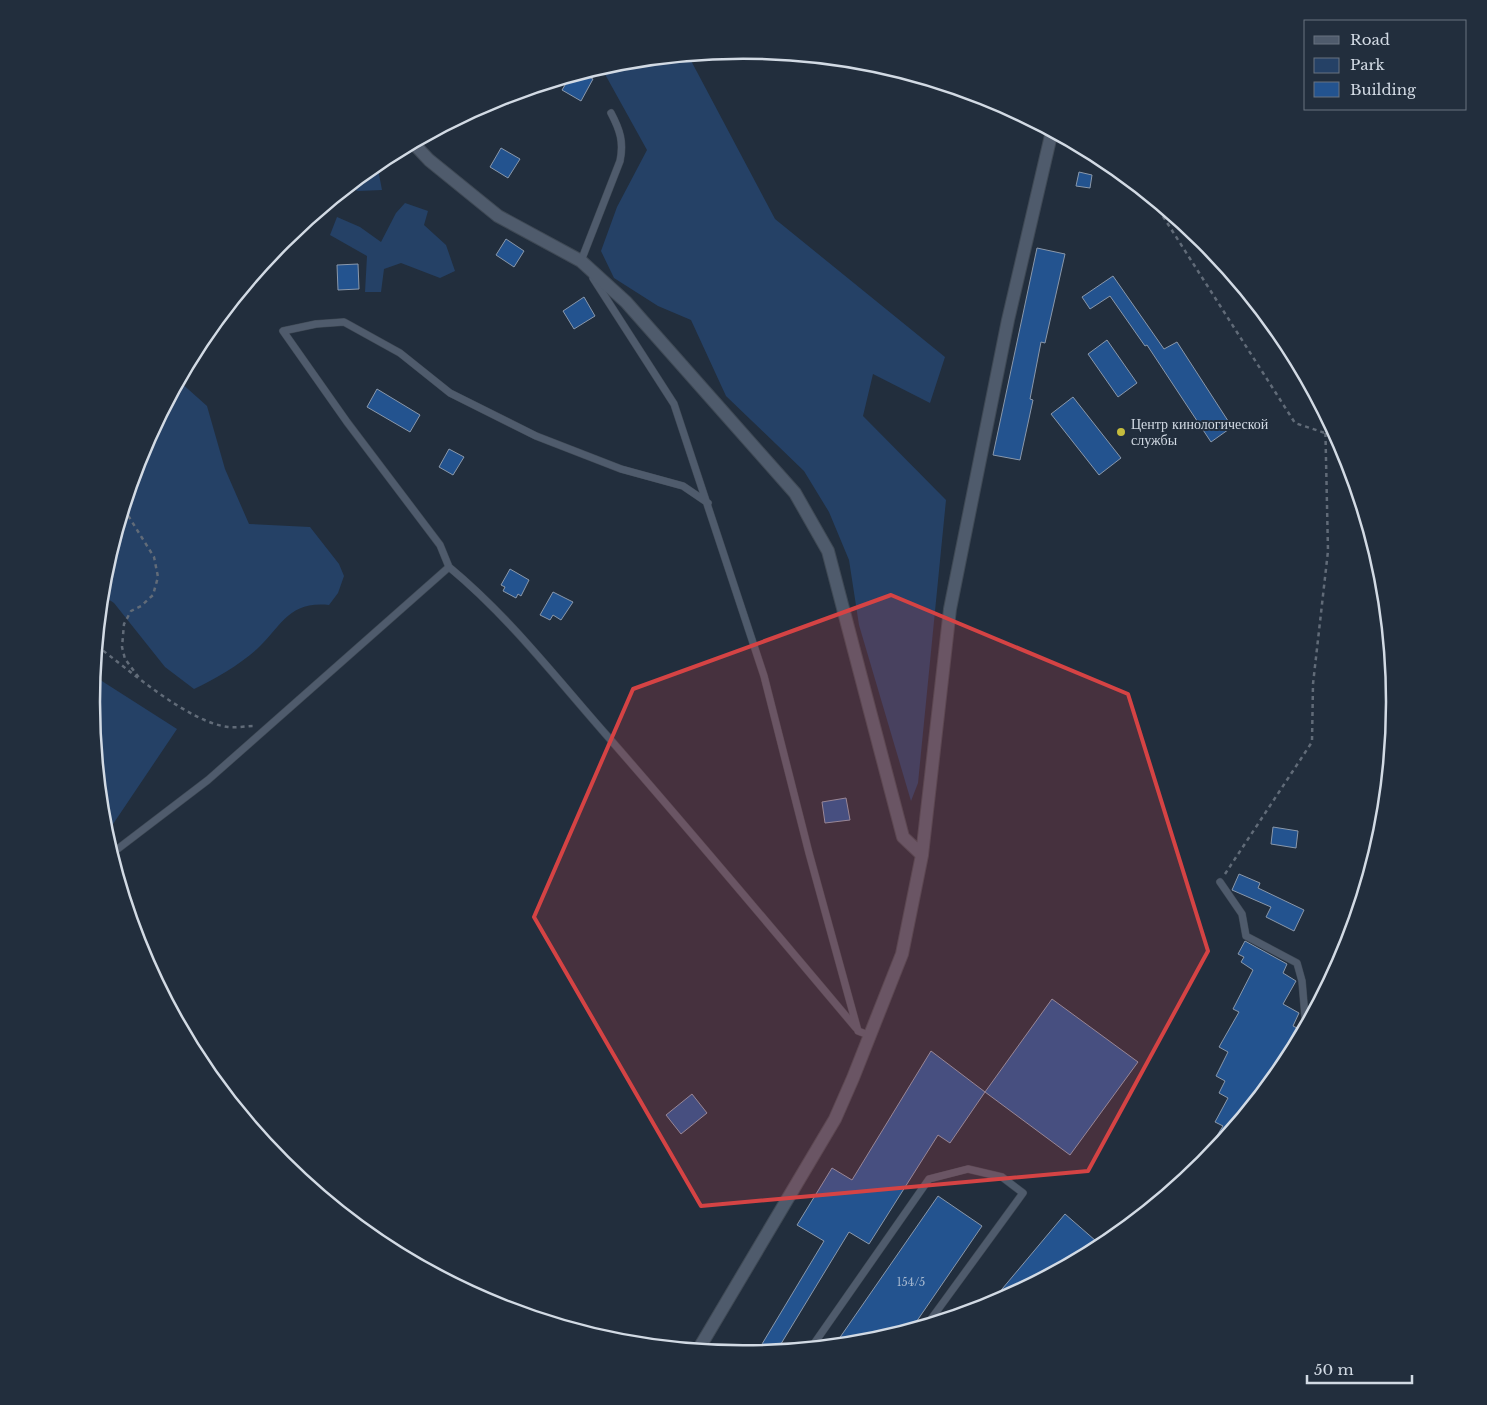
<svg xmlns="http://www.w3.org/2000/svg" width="1487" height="1405" font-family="'Libre Baskerville',serif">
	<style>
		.green { fill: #254166 }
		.building { fill: #23538f; stroke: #8a98ab }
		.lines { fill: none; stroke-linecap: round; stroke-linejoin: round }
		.lane-casing { stroke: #3f4955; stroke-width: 8 }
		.street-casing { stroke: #3f4955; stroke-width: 14 }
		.path { stroke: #616b78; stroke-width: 2.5; stroke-dasharray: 4 4; stroke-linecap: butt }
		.lane { stroke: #4f5b6c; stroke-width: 7 }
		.street { stroke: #4f5b6c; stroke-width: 12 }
		.marked { fill: #d54344; fill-opacity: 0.2; stroke: #d54344; stroke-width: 4; stroke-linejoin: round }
		.poi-dot { fill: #c5bc3d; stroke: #222e3d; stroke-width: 2 }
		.labels { text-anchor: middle; stroke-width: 4; stroke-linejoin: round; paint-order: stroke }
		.number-label { font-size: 11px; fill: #a6b8cf }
		.poi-label { font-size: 14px; fill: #d2dae4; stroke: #222e3d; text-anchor: start }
		.rim { fill: none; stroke: #d2dae4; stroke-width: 2.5 }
	</style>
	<rect width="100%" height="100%" fill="#222e3d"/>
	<path class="green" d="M688,55L775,219L945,357L930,403L873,374L863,416L946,500L918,783L911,801L859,625L849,560L829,512L804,471L726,396L691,320L658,306L614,278L601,251L617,207L647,150L601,67L616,62Z
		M373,167L378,169L382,190L358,191L348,187Z
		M405,203L428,211L424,225L446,245L455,271L440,278L401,263L384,269L381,292H365L367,256L330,235L337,217L360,227L381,242L396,213Z
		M179,381L207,406L225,469L249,524L310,527L339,564L344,576L338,593L329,605C288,601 282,626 257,649C239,665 215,679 194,689L165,667L114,603L102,595L104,575L141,453Z
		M94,676L177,729L105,836L91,702Z
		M1389,769L1383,830L1367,885L1386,778Z"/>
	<path class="building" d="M582,73L593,79L581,101L562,90L570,77Z
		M501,148L520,159L508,178L490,167Z
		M1079,172L1092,175L1090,188L1076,186Z
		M506,239L524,251L514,267L496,255Z
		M1037,248L1065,254L1045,343L1041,342L1030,399L1033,400L1020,460L993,455Z
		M358,264L359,289L338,290L337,265Z
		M1113,276L1164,349L1177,342L1232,427L1211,442L1147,345L1145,346L1110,296L1090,309L1082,297Z
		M584,297L595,316L574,329L563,311Z
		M1107,340L1137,383L1118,397L1088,354Z
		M377,389L420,415L410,432L367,407Z
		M1073,397L1121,458L1099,475L1051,414Z
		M449,449L464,457L453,475L439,467Z
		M510,569L529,580L521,596L518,594L516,598L503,591L505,587L501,585Z
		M553,592L573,602L561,620L553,615L550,620L540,615Z
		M846,798L850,820L825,823L822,802Z
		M1273,827L1298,831L1296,848L1271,844Z
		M1239,874L1260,883L1258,888L1304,910L1294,931L1266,917L1271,907L1232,890Z
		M1245,941L1287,964L1283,973L1296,981L1283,1004L1299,1013L1293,1026L1299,1029L1287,1053L1291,1056L1286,1065L1217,1149L1211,1145L1223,1126L1215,1122L1228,1098L1219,1093L1225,1081L1216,1076L1228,1052L1219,1047L1239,1012L1233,1009L1253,970L1241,962L1244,957L1238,954Z
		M1052,999L1138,1062L1070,1155L985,1092Z
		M931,1051L985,1092L950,1143L938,1135L869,1244L849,1232L776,1352L756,1354L824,1241L797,1225L832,1168L852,1180Z
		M692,1094L707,1113L681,1134L666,1115Z
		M938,1196L982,1226L910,1331L871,1343L834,1346Z
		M1065,1214L1096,1241L1081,1258L987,1307Z"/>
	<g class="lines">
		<g class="lane-casing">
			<path id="lane" d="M583,263L581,261L620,161C624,142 620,130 611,113
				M593,278L674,404L764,676L809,853L858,1031L871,1036
				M449,567C507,615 553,674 602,730C688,828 772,928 856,1028
				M111,854L208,780L449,567L440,545L347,422L283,331L316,324L344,322L400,353L450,393L536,436L621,469L683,486L708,503
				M1220,882L1242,914L1246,936L1297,963L1302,981L1306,1028
				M811,1348L929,1179L968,1169L1002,1177L1023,1193L926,1326"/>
		</g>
		<g class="street-casing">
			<path id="street" d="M413,143L429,160L498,216L581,261L626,302L795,493L828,551L903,837L922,855
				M698,1350L835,1119L853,1078L902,954L922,855L950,609L1008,320L1052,131"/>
		</g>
		<path class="path" d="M1150,196L1295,423L1325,433H1336
			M1326,424L1328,418
			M124,509L154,557L158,577L153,595L141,606L131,611L124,624L122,647L125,659L140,679
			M97,646C129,670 188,722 228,727C236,728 246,726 255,726
			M1225,874L1312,742L1313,684L1328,551L1325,413"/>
		<use href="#lane" class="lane"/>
		<use href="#street" class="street"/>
	</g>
	<path class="marked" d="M891,595L1128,694L1208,951L1088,1171L701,1206L534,917L633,689Z"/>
	<circle class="poi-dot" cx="1121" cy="432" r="5"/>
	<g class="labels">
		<g class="number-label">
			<text x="911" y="1286">154/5</text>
		</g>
		<g class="poi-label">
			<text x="1131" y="429">Центр кинологической<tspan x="1131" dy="16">службы</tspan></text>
		</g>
	</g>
	<path d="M0 0H1487V1405H0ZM100 702a643 643 0 1 1 1286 0a643 643 0 1 1-1286 0Z" fill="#222e3d" fill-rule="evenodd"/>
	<path class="rim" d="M100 702a643 643 0 1 1 1286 0a643 643 0 1 1-1286 0Z"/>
	<rect x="1304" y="20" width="162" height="90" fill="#222e3d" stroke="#687380"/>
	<rect x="1314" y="36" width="25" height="8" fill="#4f5b6c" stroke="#687380"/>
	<text x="1350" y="45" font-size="15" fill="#d2dae4">Road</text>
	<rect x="1314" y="58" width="25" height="15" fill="#254166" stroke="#687380"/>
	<text x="1350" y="70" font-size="15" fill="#d2dae4">Park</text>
	<rect x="1314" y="82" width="25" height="15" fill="#23538f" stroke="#687380"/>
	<text x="1350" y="95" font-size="15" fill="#d2dae4">Building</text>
	<path d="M1307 1375v8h105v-8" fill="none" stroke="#d2dae4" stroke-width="2.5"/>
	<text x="1314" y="1375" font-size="15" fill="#d2dae4" stroke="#222e3d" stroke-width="4" paint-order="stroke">50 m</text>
</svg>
